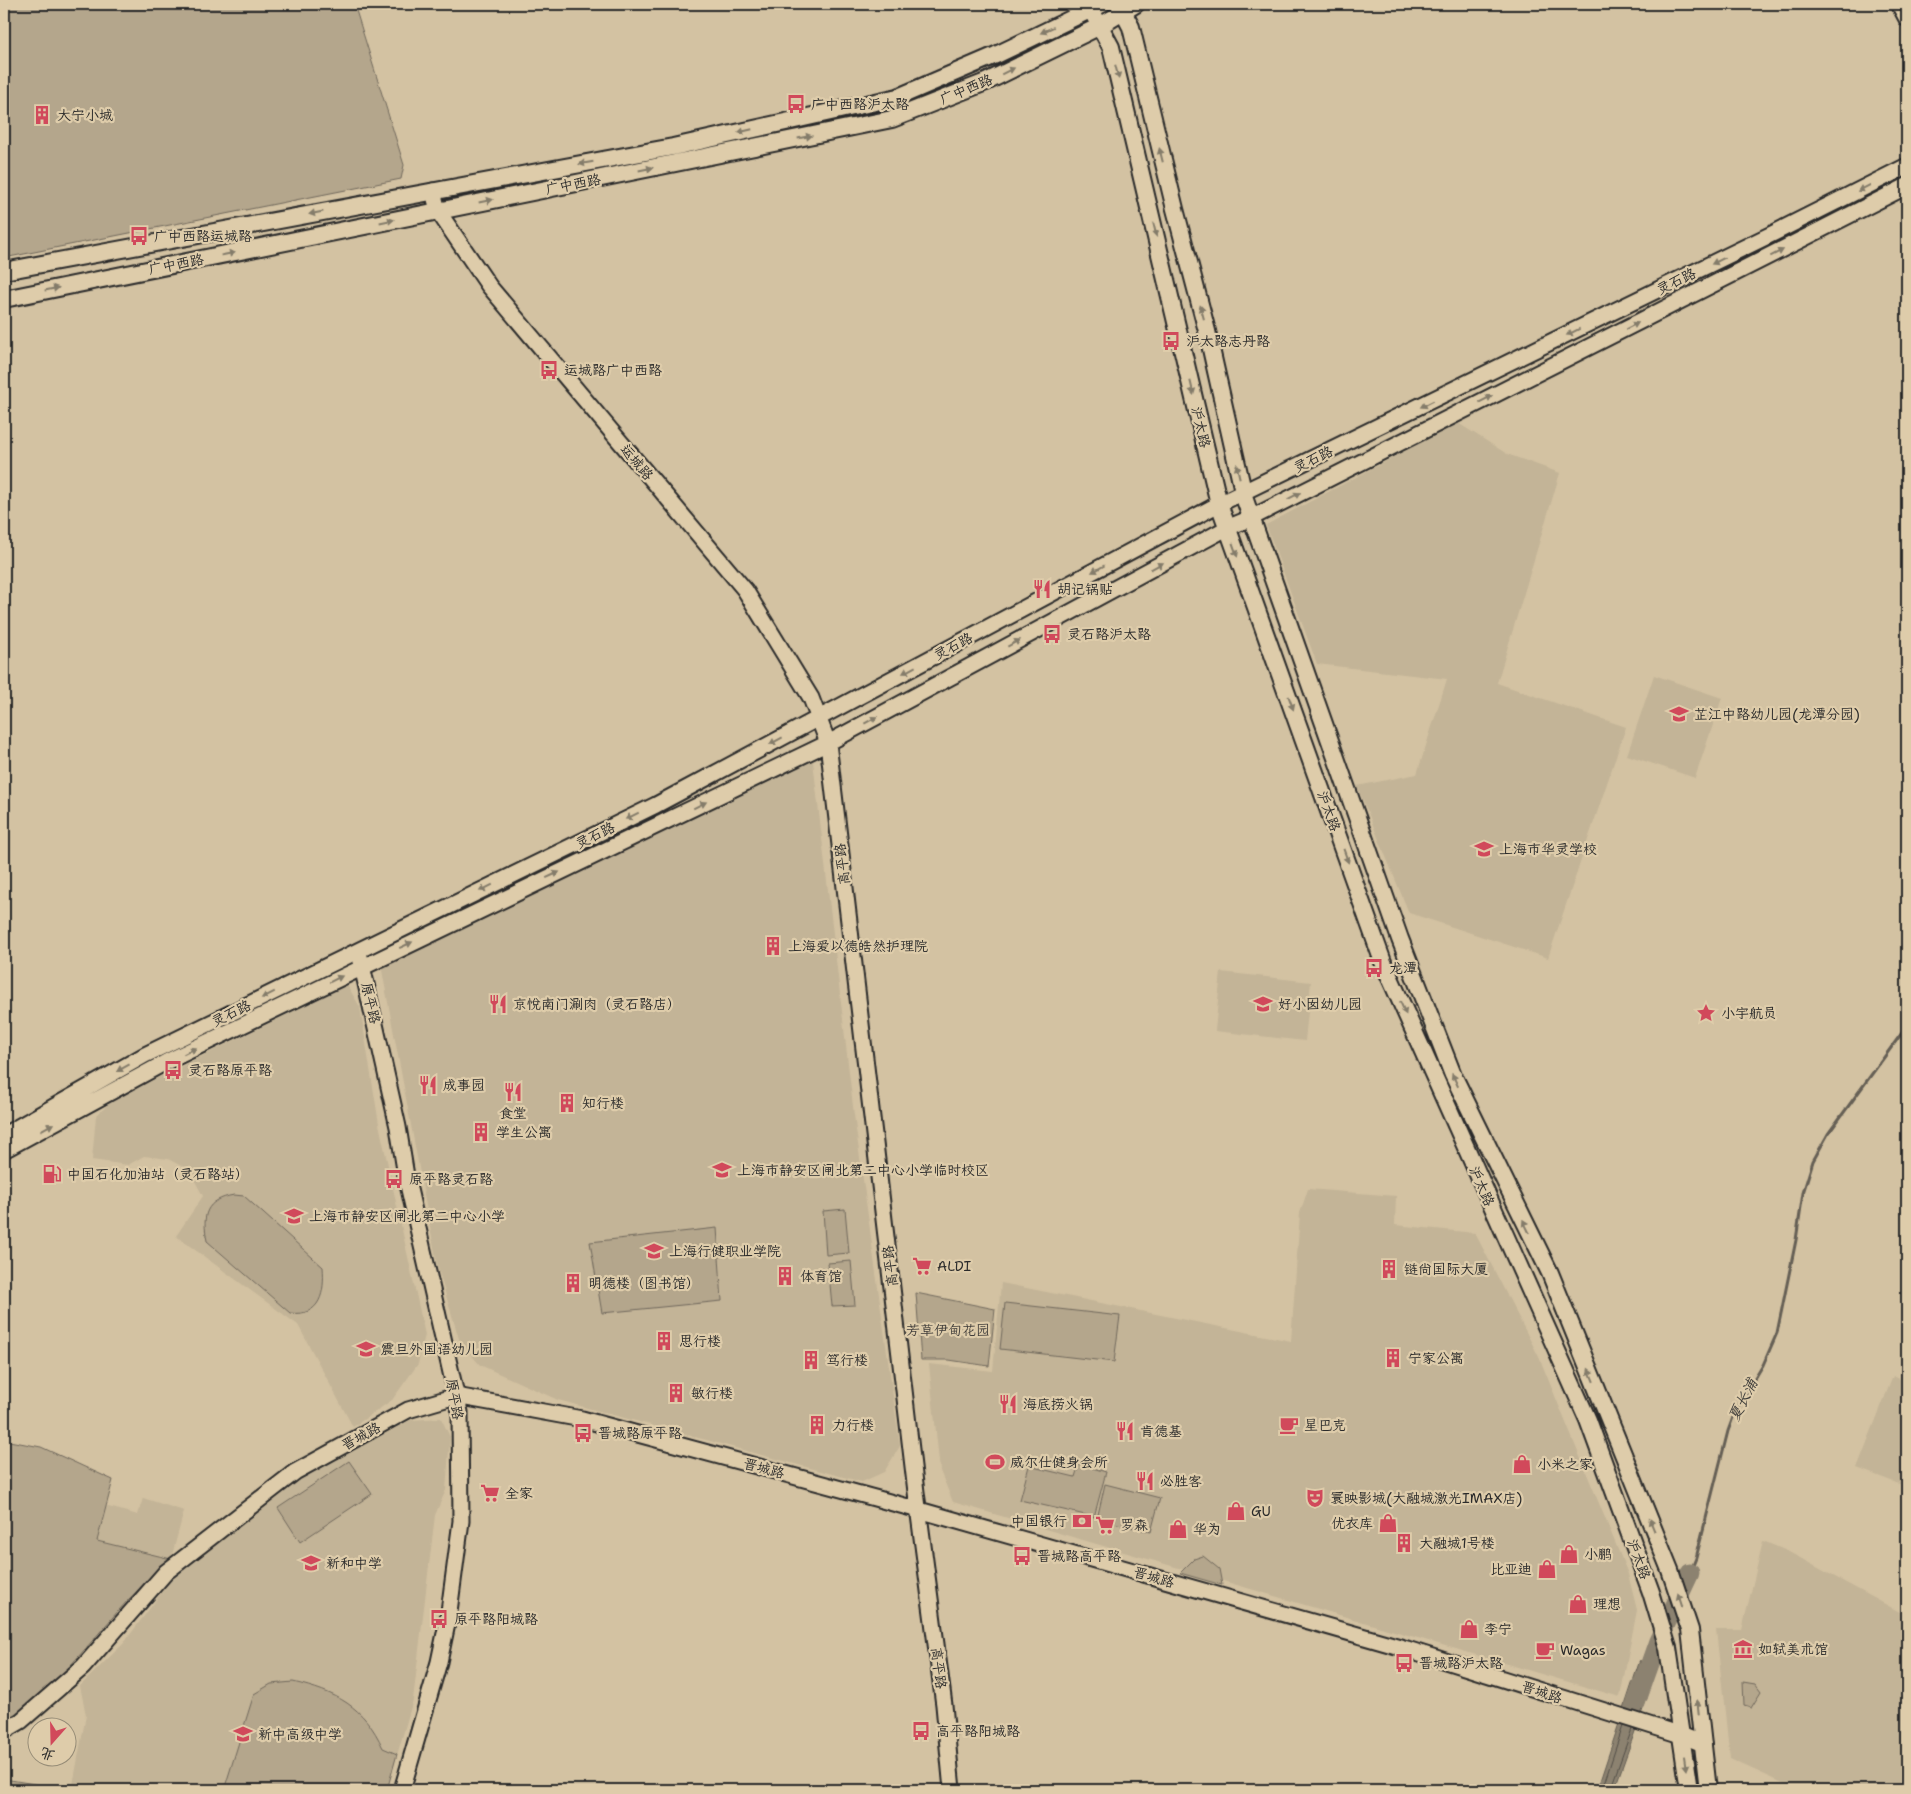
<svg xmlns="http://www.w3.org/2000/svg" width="1911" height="1794" font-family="'Shantell Sans','LXGW WenKai TC',sans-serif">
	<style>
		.built { fill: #c3b497 }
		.green { fill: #b4a68c; stroke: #70685c }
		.water { fill: #8c8270; stroke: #655f54 }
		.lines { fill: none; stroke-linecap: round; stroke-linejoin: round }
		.shore { stroke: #524e47; stroke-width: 1 }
		.stream { stroke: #655f54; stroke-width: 3 }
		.river { stroke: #8c8270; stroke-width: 19 }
		.secondary-casing { stroke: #2b2b2b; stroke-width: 19 }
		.primary-casing { stroke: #2b2b2b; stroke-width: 20 }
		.secondary { stroke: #deccaa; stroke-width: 15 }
		.primary { stroke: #deccaa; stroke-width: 16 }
		.oneway { fill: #847c6a }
		.labels { text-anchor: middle; stroke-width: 4.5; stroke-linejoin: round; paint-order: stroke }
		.street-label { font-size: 14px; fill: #2b2b2b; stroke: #deccaa }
		.poi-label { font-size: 14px; fill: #2b2b2b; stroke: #deccaa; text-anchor: start }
		.park-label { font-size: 14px; fill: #403d3a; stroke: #deccaa }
		.water-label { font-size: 15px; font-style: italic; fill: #3e3c39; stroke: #deccaa }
	</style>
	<rect width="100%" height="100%" fill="#d3c2a2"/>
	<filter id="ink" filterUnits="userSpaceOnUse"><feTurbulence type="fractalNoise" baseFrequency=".02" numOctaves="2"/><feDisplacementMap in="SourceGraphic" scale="10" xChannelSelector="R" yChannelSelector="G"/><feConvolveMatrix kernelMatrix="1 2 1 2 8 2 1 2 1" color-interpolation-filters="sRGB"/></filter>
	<g filter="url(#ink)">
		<path class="built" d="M1458,423L1507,454L1560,473L1497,683L1626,727L1548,958L1409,913L1357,786L1417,774L1447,679L1317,664L1266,525Z
			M1654,675L1722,698L1695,778L1627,755Z
			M813,761L854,1115L900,1446L884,1472L862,1482L558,1400L480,1365L460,1342L438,1269L381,965L685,819Z
			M1221,972L1311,982L1305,1041L1215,1031Z
			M347,985L360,1007L379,1124L425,1335L418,1364L392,1400L353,1427L298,1325L176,1236L203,1196L189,1170L168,1159L144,1156L128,1165L92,1160L96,1116L113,1100Z
			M1308,1189L1396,1196L1395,1225L1475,1233L1539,1357L1628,1574L1637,1610L1620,1697L953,1502L940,1471L929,1364L993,1371L1001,1283L1291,1341L1300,1213Z
			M1893,1376L1907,1382V1487L1857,1468Z
			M441,1418L450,1437L446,1490L435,1515L413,1700L387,1790H72L86,1715L80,1686L123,1644L171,1580L307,1475L411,1420Z
			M143,1498L184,1511L171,1559L97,1541L105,1506L138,1515Z
			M1763,1541L1787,1551L1907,1616V1773L1899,1790H1798L1730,1759L1716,1630H1742Z"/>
		<path class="green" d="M4,4H354L404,165L401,179L4,258Z
			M234,1195L244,1196L323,1267C325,1292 321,1317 290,1313L207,1241C202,1215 205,1200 234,1195Z
			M845,1209L849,1253L826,1255L823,1211Z
			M717,1228L722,1301L602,1313L590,1242Z
			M851,1261L855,1305L832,1306L828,1263Z
			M916,1293L995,1309L989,1366L949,1360H921Z
			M1005,1303L1120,1316L1114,1362L1000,1349Z
			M4,1440L41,1447L113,1480L97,1541L171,1559C157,1572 142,1585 129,1599C99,1631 42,1706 4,1721Z
			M349,1461L372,1494L300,1542L278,1508Z
			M1079,1464L1106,1472L1094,1517L1020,1500L1029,1466L1075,1477Z
			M1105,1484L1160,1498L1151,1532L1097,1519Z
			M1203,1556L1219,1569L1222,1585L1180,1573L1194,1559Z
			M293,1682C336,1692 364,1706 383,1748L397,1754L387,1790H224L254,1694L271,1684Z
			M1743,1682L1755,1684L1761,1692L1751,1708L1744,1706Z
			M4,1779L72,1790H4Z"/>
		<path class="water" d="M1640,1660L1647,1698L1614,1790H1597Z"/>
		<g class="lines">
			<path class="shore" d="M1629,1709L1636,1689L1639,1687L1642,1698L1637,1712
				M1602,1790L1623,1726
				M1610,1790L1632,1729"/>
			<path class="stream" d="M1690,1573L1696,1558L1728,1431L1735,1412L1763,1365L1777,1333L1796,1240L1803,1193L1813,1161L1828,1134L1907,1026"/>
			<path class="river" d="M1636,1703L1658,1641L1690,1573"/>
			<g class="secondary-casing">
				<path id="secondary" d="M1899,4L1907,19
					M433,191L438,211L489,286L745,590L811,698L828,743L916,1492L944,1705L952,1790
					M360,957L398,1127L406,1176L460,1412L461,1521L448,1619L439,1662L402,1790
					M4,1135L145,1055L656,805L1219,504L1774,233L1907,166
					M4,1150L166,1062L828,743L1227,528L1251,518L1907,186
					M4,1731L21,1721L83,1667L166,1572L295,1472L408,1410L456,1396L582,1419L919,1510L1407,1649L1681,1735L1703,1744"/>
			</g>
			<g class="primary-casing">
				<path id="primary" d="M1088,4L1111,47L1219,504L1383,962L1588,1420L1651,1592L1668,1648L1689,1790
					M1119,4L1131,27L1175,209L1207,331L1245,500L1400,939L1453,1075L1550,1273L1670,1570L1690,1630L1708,1790
					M4,271L673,147L898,97L996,55L1102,4
					M4,299L892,119L986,82L1100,26L1136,4"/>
			</g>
			<use href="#secondary" class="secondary"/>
			<use href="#primary" class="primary"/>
		</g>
		<defs><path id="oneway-solid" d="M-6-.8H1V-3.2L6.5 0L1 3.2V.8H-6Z" transform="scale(1.25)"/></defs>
		<g class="oneway">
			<use href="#oneway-solid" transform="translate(1047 30) rotate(155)"/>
			<use href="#oneway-solid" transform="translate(1008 71) rotate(-26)"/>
			<use href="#oneway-solid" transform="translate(1117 72) rotate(76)"/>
			<use href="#oneway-solid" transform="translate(745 131) rotate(167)"/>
			<use href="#oneway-solid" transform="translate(805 137) rotate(-11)"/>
			<use href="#oneway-solid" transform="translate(1161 155) rotate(-104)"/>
			<use href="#oneway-solid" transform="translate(586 163) rotate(170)"/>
			<use href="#oneway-solid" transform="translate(646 169) rotate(-11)"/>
			<use href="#oneway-solid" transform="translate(1864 188) rotate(153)"/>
			<use href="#oneway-solid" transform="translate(486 201) rotate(-12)"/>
			<use href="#oneway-solid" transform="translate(316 213) rotate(169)"/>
			<use href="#oneway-solid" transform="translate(387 221) rotate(-11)"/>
			<use href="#oneway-solid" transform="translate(1155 230) rotate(76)"/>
			<use href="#oneway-solid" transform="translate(1777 253) rotate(-27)"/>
			<use href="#oneway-solid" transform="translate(228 254) rotate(-11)"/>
			<use href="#oneway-solid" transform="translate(1718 261) rotate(154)"/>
			<use href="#oneway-solid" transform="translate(52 289) rotate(-11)"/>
			<use href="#oneway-solid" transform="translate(1202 312) rotate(-105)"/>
			<use href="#oneway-solid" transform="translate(1632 326) rotate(-27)"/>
			<use href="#oneway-solid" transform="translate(1573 332) rotate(154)"/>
			<use href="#oneway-solid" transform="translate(1192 388) rotate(77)"/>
			<use href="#oneway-solid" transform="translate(1486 399) rotate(-27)"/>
			<use href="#oneway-solid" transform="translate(1427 404) rotate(154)"/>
			<use href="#oneway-solid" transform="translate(1238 471) rotate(-103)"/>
			<use href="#oneway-solid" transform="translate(1294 496) rotate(-27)"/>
			<use href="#oneway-solid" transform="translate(1235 550) rotate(70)"/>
			<use href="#oneway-solid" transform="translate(1157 566) rotate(-28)"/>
			<use href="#oneway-solid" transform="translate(1098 569) rotate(152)"/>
			<use href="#oneway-solid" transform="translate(1014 643) rotate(-28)"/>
			<use href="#oneway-solid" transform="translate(909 670) rotate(152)"/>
			<use href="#oneway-solid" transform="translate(1291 703) rotate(70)"/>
			<use href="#oneway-solid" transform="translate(871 720) rotate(-28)"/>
			<use href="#oneway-solid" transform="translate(776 741) rotate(152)"/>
			<use href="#oneway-solid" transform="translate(700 805) rotate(-26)"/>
			<use href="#oneway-solid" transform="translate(632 816) rotate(154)"/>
			<use href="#oneway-solid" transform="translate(1346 856) rotate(70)"/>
			<use href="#oneway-solid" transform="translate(553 875) rotate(-25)"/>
			<use href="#oneway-solid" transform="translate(486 888) rotate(154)"/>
			<use href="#oneway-solid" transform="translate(406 945) rotate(-25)"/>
			<use href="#oneway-solid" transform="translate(336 979) rotate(-26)"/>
			<use href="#oneway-solid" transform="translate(268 995) rotate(154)"/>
			<use href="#oneway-solid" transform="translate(1403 1008) rotate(66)"/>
			<use href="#oneway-solid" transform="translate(190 1051) rotate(-26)"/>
			<use href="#oneway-solid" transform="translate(123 1068) rotate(151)"/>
			<use href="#oneway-solid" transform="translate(1455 1080) rotate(-115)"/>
			<use href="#oneway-solid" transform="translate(47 1127) rotate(-28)"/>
			<use href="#oneway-solid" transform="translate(1526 1226) rotate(-116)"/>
			<use href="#oneway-solid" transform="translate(1591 1375) rotate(-112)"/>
			<use href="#oneway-solid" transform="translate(1652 1525) rotate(-112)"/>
			<use href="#oneway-solid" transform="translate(1680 1600) rotate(-108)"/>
			<use href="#oneway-solid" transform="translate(1698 1707) rotate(-96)"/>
			<use href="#oneway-solid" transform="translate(1685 1763) rotate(82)"/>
		</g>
	</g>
	<defs>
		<g id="bus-bare" transform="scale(1.5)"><path d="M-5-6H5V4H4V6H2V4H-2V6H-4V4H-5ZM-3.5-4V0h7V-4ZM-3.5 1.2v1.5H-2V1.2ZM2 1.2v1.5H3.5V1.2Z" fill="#d1495b" stroke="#deccaa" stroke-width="2.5" paint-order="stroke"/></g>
		<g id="building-bare" transform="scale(1.5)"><path d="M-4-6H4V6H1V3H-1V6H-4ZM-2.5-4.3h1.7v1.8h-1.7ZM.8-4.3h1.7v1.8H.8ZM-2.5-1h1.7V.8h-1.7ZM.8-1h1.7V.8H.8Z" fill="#d1495b" stroke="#deccaa" stroke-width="2.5" paint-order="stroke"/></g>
		<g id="restaurant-bare" transform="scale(1.5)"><path d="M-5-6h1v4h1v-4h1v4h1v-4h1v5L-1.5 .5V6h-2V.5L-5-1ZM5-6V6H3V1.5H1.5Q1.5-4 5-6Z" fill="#d1495b" stroke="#deccaa" stroke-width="2.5" paint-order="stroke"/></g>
		<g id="school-bare" transform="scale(1.5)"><path d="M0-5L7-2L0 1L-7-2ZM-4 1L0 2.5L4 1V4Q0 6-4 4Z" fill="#d1495b" stroke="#deccaa" stroke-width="2.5" paint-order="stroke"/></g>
		<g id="sight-bare" transform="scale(1.5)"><path d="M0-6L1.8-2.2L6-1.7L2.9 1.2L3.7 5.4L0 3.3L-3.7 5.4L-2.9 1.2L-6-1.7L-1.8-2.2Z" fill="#d1495b" stroke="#deccaa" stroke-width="2.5" paint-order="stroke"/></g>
		<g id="fuel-bare" transform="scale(1.5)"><path d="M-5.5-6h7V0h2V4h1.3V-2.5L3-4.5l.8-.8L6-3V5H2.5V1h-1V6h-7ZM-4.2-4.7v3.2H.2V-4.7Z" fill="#d1495b" stroke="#deccaa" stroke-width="2.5" paint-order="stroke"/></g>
		<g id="supermarket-bare" transform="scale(1.5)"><path d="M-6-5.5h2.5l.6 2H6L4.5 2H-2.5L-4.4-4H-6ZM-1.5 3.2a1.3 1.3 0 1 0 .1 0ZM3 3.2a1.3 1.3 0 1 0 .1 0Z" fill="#d1495b" stroke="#deccaa" stroke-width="2.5" paint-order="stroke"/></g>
		<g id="cafe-bare" transform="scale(1.5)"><path d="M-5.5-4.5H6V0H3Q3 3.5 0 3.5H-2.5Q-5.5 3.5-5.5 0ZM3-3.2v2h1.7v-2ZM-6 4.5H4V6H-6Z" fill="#d1495b" stroke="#deccaa" stroke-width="2.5" paint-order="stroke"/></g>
		<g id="stadium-bare" transform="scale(1.5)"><path d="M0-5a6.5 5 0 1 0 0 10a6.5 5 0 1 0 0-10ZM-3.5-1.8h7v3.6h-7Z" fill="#d1495b" stroke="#deccaa" stroke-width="2.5" paint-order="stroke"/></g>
		<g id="shop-bare" transform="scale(1.5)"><path d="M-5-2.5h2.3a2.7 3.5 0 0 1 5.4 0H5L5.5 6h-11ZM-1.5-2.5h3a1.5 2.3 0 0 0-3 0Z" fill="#d1495b" stroke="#deccaa" stroke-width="2.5" paint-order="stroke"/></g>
		<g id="theatre-bare" transform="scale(1.5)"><path d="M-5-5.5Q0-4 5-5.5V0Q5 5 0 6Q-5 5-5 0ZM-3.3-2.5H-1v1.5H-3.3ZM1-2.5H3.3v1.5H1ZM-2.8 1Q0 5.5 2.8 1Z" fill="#d1495b" stroke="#deccaa" stroke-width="2.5" paint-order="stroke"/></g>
		<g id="bank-bare" transform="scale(1.5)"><path d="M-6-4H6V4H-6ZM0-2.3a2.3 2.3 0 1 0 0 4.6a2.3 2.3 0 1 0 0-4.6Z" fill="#d1495b" stroke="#deccaa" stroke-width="2.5" paint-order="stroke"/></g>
		<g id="museum-bare" transform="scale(1.5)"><path d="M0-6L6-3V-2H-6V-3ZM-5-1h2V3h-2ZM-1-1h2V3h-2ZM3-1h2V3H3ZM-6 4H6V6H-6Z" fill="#d1495b" stroke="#deccaa" stroke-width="2.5" paint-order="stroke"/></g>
	</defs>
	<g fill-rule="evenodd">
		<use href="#bus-bare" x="796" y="104"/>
		<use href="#building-bare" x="42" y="115"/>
		<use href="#bus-bare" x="139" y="236"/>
		<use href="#bus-bare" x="1171" y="341"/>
		<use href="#bus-bare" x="549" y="370"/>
		<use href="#restaurant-bare" x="1042" y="589"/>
		<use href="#bus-bare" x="1052" y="634"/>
		<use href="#school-bare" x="1679" y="714"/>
		<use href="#school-bare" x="1484" y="849"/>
		<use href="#building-bare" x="773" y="946"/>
		<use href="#bus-bare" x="1374" y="968"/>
		<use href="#restaurant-bare" x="498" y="1004"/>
		<use href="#school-bare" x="1263" y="1004"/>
		<use href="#sight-bare" x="1706" y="1013"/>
		<use href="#bus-bare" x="173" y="1070"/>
		<use href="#restaurant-bare" x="428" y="1085"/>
		<use href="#restaurant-bare" x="513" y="1092"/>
		<use href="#building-bare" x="567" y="1103"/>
		<use href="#building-bare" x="481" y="1132"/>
		<use href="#school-bare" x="722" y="1170"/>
		<use href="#fuel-bare" x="52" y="1174"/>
		<use href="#bus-bare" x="394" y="1179"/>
		<use href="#school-bare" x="294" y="1216"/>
		<use href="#school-bare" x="654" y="1251"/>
		<use href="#supermarket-bare" x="922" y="1266"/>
		<use href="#building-bare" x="1389" y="1269"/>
		<use href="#building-bare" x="785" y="1276"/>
		<use href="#building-bare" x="573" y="1283"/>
		<use href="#building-bare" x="664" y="1341"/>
		<use href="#school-bare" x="366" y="1349"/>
		<use href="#building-bare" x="1393" y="1358"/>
		<use href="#building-bare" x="811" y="1360"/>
		<use href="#building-bare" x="676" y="1393"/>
		<use href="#restaurant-bare" x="1008" y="1404"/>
		<use href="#building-bare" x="817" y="1425"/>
		<use href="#cafe-bare" x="1289" y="1425"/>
		<use href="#restaurant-bare" x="1125" y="1431"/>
		<use href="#bus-bare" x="583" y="1433"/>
		<use href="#stadium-bare" x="995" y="1462"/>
		<use href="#shop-bare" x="1522" y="1464"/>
		<use href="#restaurant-bare" x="1145" y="1481"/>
		<use href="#supermarket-bare" x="490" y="1493"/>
		<use href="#theatre-bare" x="1315" y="1498"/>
		<use href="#shop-bare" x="1236" y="1511"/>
		<use href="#bank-bare" x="1082" y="1521"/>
		<use href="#shop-bare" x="1388" y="1523"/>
		<use href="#supermarket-bare" x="1105" y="1525"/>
		<use href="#shop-bare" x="1178" y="1529"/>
		<use href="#building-bare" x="1404" y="1543"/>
		<use href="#shop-bare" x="1569" y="1554"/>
		<use href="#bus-bare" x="1022" y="1556"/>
		<use href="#school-bare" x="311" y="1563"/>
		<use href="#shop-bare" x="1547" y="1569"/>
		<use href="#shop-bare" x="1578" y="1604"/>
		<use href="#bus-bare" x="439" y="1619"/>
		<use href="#shop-bare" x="1469" y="1629"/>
		<use href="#museum-bare" x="1743" y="1649"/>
		<use href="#cafe-bare" x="1545" y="1650"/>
		<use href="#bus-bare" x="1404" y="1663"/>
		<use href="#bus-bare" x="921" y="1731"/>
		<use href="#school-bare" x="243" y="1734"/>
	</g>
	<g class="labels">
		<g class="street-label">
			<text transform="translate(966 89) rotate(-23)" y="5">广中西路</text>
			<text transform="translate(573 184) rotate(-11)" y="5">广中西路</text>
			<text transform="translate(176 264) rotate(-11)" y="5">广中西路</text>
			<text transform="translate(1676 281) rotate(-26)" y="5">灵石路</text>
			<text transform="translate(1201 427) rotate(77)" y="5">沪太路</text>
			<text transform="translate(1313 459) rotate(-26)" y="5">灵石路</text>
			<text transform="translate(637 462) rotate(50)" y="5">运城路</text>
			<text transform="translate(953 646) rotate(-28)" y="5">灵石路</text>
			<text transform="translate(1329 811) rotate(70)" y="5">沪太路</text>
			<text transform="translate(595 835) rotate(-26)" y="5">灵石路</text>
			<text transform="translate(842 864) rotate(-97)" y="5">高平路</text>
			<text transform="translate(371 1003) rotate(77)" y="5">原平路</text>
			<text transform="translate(231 1013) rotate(-26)" y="5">灵石路</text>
			<text transform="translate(1482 1186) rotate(66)" y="5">沪太路</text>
			<text transform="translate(890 1266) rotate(-97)" y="5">高平路</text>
			<text transform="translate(455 1399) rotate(80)" y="5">原平路</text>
			<text transform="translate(361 1436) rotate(-29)" y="5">晋城路</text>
			<text transform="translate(764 1468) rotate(15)" y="5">晋城路</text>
			<text transform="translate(1639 1559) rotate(70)" y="5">沪太路</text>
			<text transform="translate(1154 1577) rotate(16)" y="5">晋城路</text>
			<text transform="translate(939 1668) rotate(83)" y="5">高平路</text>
			<text transform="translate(1542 1692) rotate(18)" y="5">晋城路</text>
		</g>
		<g class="poi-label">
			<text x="811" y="109">广中西路沪太路</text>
			<text x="57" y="120">大宁小城</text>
			<text x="154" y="241">广中西路运城路</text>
			<text x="1186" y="346">沪太路志丹路</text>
			<text x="564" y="375">运城路广中西路</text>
			<text x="1057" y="594">胡记锅贴</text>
			<text x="1067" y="639">灵石路沪太路</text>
			<text x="1694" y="719">芷江中路幼儿园(龙潭分园)</text>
			<text x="1499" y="854">上海市华灵学校</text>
			<text x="788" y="951">上海爱以德皓然护理院</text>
			<text x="1389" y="973">龙潭</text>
			<text x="513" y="1009">京悦南门涮肉（灵石路店）</text>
			<text x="1278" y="1009">好小囡幼儿园</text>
			<text x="1721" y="1018">小宇航员</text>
			<text x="188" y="1075">灵石路原平路</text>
			<text x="443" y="1090">成事园</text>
			<text x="582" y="1108">知行楼</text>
			<text x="513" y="1118" text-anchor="middle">食堂</text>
			<text x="496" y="1137">学生公寓</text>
			<text x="737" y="1175">上海市静安区闸北第二中心小学临时校区</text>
			<text x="67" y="1179">中国石化加油站（灵石路站）</text>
			<text x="409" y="1184">原平路灵石路</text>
			<text x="309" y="1221">上海市静安区闸北第二中心小学</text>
			<text x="669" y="1256">上海行健职业学院</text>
			<text x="937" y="1271">ALDI</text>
			<text x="1404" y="1274">链尚国际大厦</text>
			<text x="800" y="1281">体育馆</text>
			<text x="588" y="1288">明德楼（图书馆）</text>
			<text x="679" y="1346">思行楼</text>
			<text x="381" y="1354">震旦外国语幼儿园</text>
			<text x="1408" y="1363">宁家公寓</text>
			<text x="826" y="1365">笃行楼</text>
			<text x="691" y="1398">敏行楼</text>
			<text x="1023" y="1409">海底捞火锅</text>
			<text x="832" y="1430">力行楼</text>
			<text x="1304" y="1430">星巴克</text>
			<text x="1140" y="1436">肯德基</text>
			<text x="598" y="1438">晋城路原平路</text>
			<text x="1010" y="1467">威尔仕健身会所</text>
			<text x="1537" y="1469">小米之家</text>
			<text x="1160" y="1486">必胜客</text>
			<text x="505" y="1498">全家</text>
			<text x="1330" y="1503">寰映影城(大融城激光IMAX店)</text>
			<text x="1251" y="1516">GU</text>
			<text x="1067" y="1526" text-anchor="end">中国银行</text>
			<text x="1373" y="1528" text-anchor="end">优衣库</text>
			<text x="1120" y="1530">罗森</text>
			<text x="1193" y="1534">华为</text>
			<text x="1419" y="1548">大融城1号楼</text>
			<text x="1584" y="1559">小鹏</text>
			<text x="1037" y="1561">晋城路高平路</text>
			<text x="326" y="1568">新和中学</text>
			<text x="1532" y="1574" text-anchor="end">比亚迪</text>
			<text x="1593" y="1609">理想</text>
			<text x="454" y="1624">原平路阳城路</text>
			<text x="1484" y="1634">李宁</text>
			<text x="1758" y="1654">如轼美术馆</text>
			<text x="1560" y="1655">Wagas</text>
			<text x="1419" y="1668">晋城路沪太路</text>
			<text x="936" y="1736">高平路阳城路</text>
			<text x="258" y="1739">新中高级中学</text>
		</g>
		<g class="park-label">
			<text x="948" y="1335">芳草伊甸花园</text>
		</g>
		<g class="water-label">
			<text transform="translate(1743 1400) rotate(-63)" y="5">夏长浦</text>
		</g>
	</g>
	<rect width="1911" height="1794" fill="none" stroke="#deccaa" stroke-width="20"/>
	<rect x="10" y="10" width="1891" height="1774" fill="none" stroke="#2b2b2b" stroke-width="2" filter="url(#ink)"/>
	<g transform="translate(52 1742) rotate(200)"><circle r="24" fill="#deccaa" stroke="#968c77"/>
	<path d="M0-4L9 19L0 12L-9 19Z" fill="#d1495b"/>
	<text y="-8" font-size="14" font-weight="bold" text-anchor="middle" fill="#2b2b2b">北</text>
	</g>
</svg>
